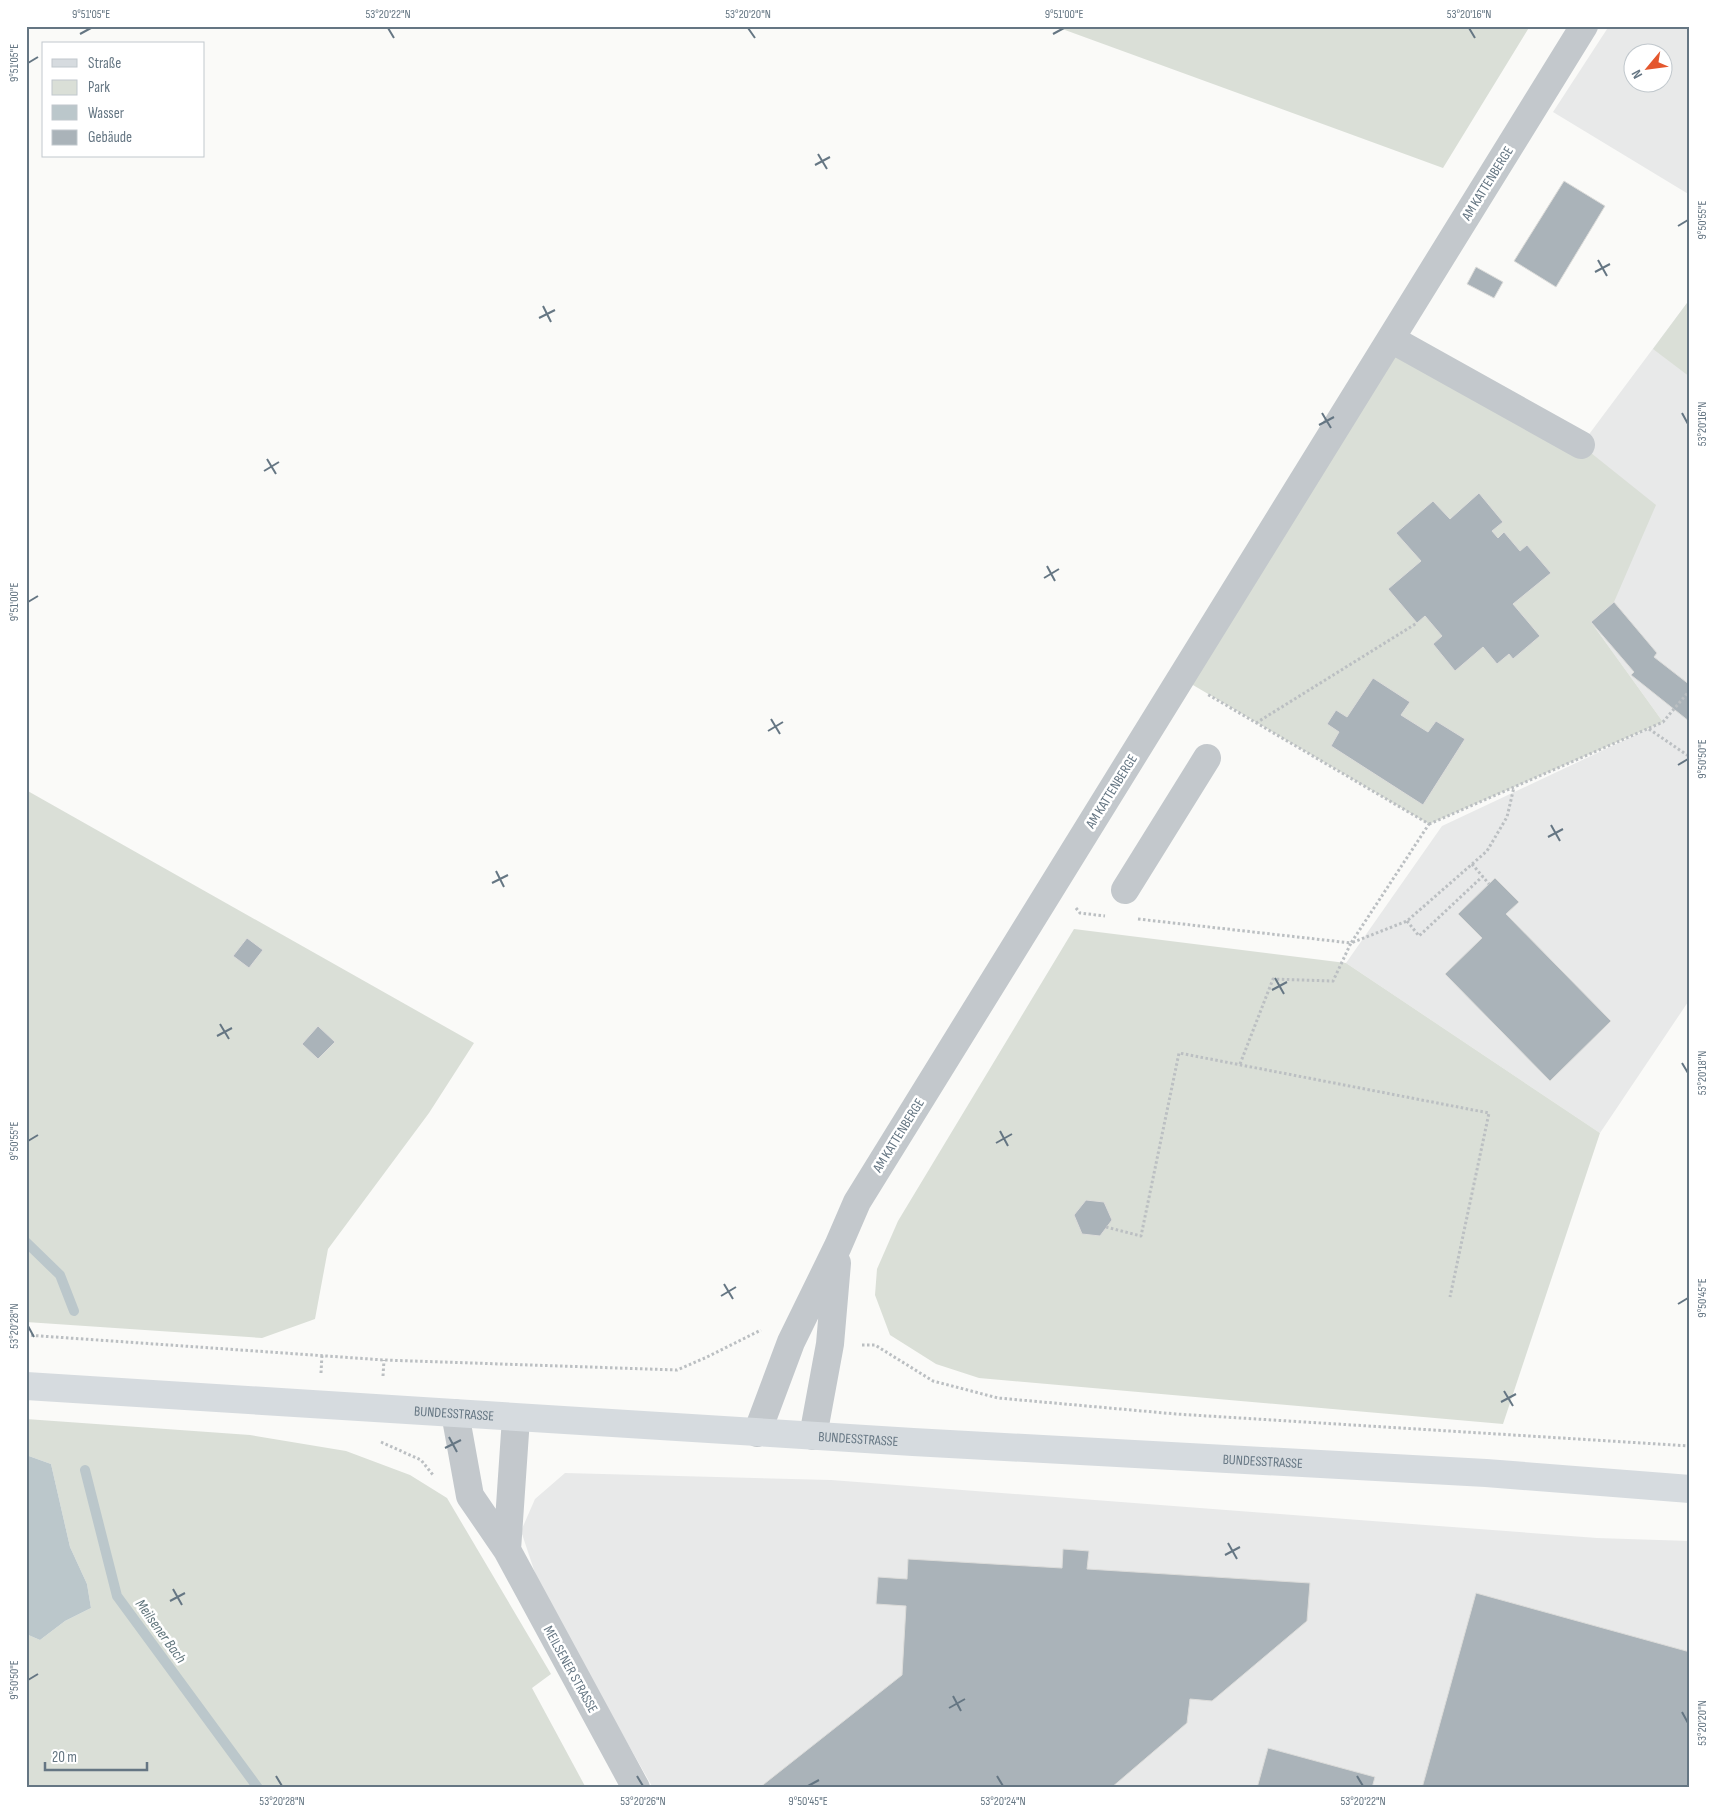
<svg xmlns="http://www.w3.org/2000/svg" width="1716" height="1814" font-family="'Sofia Sans Condensed',sans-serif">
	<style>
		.built { fill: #e8e9e9; fill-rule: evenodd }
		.green { fill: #dadfd7 }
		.water { fill: #bbc7cb }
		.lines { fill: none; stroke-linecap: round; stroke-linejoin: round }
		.stream { stroke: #bbc7cb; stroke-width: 10 }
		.building { fill: #aab3b9; stroke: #dcdcda }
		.path { stroke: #bbbfc2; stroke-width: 3; stroke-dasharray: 2.5 2.5; stroke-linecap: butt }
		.minor { stroke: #c3c8cc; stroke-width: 28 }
		.major { stroke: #d6dbdf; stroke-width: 28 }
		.ticks { fill: none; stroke: #657683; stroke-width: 2 }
		.labels { text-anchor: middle; stroke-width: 5; stroke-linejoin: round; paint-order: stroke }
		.street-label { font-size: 14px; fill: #657683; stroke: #fff }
		.water-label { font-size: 15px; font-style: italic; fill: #60757c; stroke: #fff }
		.neatline { fill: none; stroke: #657683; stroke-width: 2 }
		.ticks-label { font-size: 12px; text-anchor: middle; fill: #657683 }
	</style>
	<rect width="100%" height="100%" fill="#fafaf8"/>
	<path class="built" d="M1609,26H1690V195L1553,112ZM1634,52H1664V82H1634Z
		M1690,299V999L1600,1133L1346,963L1442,826L1663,722L1591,622L1614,602L1581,445Z
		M565,1473L831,1480L1597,1538L1690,1541V1788H653L541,1591L521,1531L535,1499Z"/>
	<path class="green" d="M1054,26H1530L1443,168Z
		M1690,299V377L1653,349Z
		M1391,339L1581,445L1656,505L1614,602L1591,622L1663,722L1429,824L1181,678Z
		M26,790L474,1043L429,1113L328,1249L315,1319L262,1338L26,1322Z
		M1074,929L1346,963L1600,1133L1503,1424L979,1378L936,1364L890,1335L875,1295L877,1269L898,1221Z
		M26,1419L250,1435L346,1451L410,1475L447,1498L551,1674L532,1688L586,1788H26V1634L40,1640L65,1621L91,1608L87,1584L70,1547L51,1464L26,1455Z"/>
	<path class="water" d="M26,1455L51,1464L70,1547L87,1584L91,1608L65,1621L40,1640L26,1634Z"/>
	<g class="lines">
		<path class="stream" d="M26,1242L60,1275L74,1311
			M85,1470L117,1596L258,1788"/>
	</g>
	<path class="building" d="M1564,181L1605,206L1556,287L1514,261Z
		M1476,267L1503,282L1494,298L1467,284Z
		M1479,493L1503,522L1492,531L1498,538L1504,532L1520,551L1527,545L1551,573L1513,604L1540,636L1513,659L1509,654L1497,664L1483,647L1455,671L1433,644L1442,636L1425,616L1417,623L1388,589L1421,561L1396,533L1433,501L1450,519Z
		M1614,602L1657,653L1654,657L1690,685V722L1631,675L1634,672L1591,622Z
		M1373,678L1410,702L1401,715L1428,732L1436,721L1465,739L1423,805L1331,746L1339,732L1327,724L1336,710L1347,717Z
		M1495,878L1519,902L1506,914L1611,1021L1550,1081L1445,974L1482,938L1458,914Z
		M247,938L263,950L249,968L233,956Z
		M318,1026L335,1042L318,1059L302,1044Z
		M1086,1200L1104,1202L1112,1220L1100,1236L1082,1234L1074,1215Z
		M1063,1549L1089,1551L1087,1569L1310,1583L1307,1621L1212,1701L1190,1699L1187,1723L1111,1788H759L902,1675L906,1606L876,1604L878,1577L907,1579L908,1559L1062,1568Z
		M1476,1593L1690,1652V1788H1422Z
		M1268,1748L1375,1777L1372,1788H1257Z"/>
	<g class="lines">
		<path class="path" d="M1256,723L1417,623
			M1649,729L1690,757
			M1429,824L1663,722L1690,690
			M1472,864L1489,884
			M1076,908L1080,913L1105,916
			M1138,919L1351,943L1429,824L1207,694
			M1407,921L1419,936L1483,876
			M1240,1064L1273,979L1333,981L1351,943L1407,921L1487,851L1507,817L1514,787
			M1106,1227L1141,1236L1179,1053L1489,1113L1450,1297
			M26,1335L384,1360L677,1370L705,1358L761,1330
			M862,1345H875L933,1381L998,1398L1176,1414L1690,1446
			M321,1373L322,1354
			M383,1376L384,1360
			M381,1442L421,1460L433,1475"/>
		<path class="minor" d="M1391,339L1581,445
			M1125,890L1207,758
			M455,1413L470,1496L507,1550L636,1788
			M757,1433L791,1342L838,1246L857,1202L1584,26
			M813,1436L830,1344L837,1263
			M507,1550L516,1418"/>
		<path class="major" id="s1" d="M26,1386L913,1442L1486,1473L1690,1489"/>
	</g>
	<path class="ticks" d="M388,28L394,38M748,28L755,38M1469,28L1475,38M80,34L91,28M1053,34L1064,28M28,63L38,57M818,154L827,169M815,165L830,157M1678,226L1688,220M1598,260L1607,276M1595,272L1610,264M543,306L551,322M539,318L555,310M1322,413L1331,428M1682,413L1688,424M1319,425L1334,417M267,459L276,474M264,471L279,462M1047,566L1055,581M1044,578L1059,569M28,602L38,596M771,719L780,734M768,731L783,722M1678,765L1688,759M1551,825L1560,841M1548,837L1563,829M496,871L504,887M492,883L508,875M1275,978L1284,994M1272,990L1287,982M220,1024L229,1039M217,1036L232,1028M1682,1063L1688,1073M1000,1131L1008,1146M28,1141L38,1135M996,1143L1012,1134M724,1284L733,1299M721,1296L736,1287M1678,1304L1688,1298M28,1326L34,1337M1504,1391L1513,1406M1501,1402L1516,1394M449,1437L457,1452M445,1448L461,1440M1228,1543L1237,1559M1225,1555L1240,1547M173,1589L182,1605M170,1601L185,1593M28,1680L38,1674M953,1696L961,1711M949,1708L965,1699M1682,1712L1688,1723M276,1776L282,1786M637,1776L643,1786M997,1776L1003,1786M1357,1776L1363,1786M808,1786L819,1780"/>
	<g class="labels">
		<g class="street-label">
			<text transform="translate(1487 183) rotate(-58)" y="5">AM KATTENBERGE</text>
			<text transform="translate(1111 791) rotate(-58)" y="5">AM KATTENBERGE</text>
			<text transform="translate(898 1135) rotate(-58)" y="5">AM KATTENBERGE</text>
			<text dy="5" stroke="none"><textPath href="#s1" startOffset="429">BUNDESSTRASSE</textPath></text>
			<text dy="5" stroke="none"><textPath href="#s1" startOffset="834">BUNDESSTRASSE</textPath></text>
			<text dy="5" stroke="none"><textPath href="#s1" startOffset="1239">BUNDESSTRASSE</textPath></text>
			<text transform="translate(571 1669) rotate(61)" y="5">MEILSENER STRASSE</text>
		</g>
		<g class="water-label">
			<text transform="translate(161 1631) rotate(54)" y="5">Meilsener Bach</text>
		</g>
	</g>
	<rect width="1716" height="1814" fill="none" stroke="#ffffff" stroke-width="55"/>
	<rect x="42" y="42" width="162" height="115" fill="#ffffff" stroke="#c1c8cd"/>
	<rect x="52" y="59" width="25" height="8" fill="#d6dbdf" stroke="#c1c8cd"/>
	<text x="88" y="68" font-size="15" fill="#657683">Straße</text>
	<rect x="52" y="80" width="25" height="15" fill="#dadfd7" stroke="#c1c8cd"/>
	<text x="88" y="92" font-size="15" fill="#657683">Park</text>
	<rect x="52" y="105" width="25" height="15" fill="#bbc7cb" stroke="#c1c8cd"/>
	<text x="88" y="118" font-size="15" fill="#657683">Wasser</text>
	<rect x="52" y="130" width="25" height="15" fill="#aab3b9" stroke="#c1c8cd"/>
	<text x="88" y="142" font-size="15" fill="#657683">Gebäude</text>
	<g transform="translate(1648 68) rotate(241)"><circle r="24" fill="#ffffff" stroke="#c1c8cd"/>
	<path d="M0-4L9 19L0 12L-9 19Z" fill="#e4572e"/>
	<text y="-8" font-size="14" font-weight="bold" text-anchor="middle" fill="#657683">N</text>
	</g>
	<path d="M45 1762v8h102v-8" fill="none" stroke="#657683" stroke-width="2.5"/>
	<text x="52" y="1762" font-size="15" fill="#657683" stroke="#ffffff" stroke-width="4" paint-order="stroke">20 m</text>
	<rect x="28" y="28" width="1660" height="1758" class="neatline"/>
	<g class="ticks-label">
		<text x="91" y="18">9°51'05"E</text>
		<text x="388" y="18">53°20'22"N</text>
		<text x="748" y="18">53°20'20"N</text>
		<text x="1064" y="18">9°51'00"E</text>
		<text x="1469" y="18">53°20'16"N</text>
		<text transform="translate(14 63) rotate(-90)" y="4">9°51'05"E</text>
		<text transform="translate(1702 220) rotate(-90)" y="4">9°50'55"E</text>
		<text transform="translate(1702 424) rotate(-90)" y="4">53°20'16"N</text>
		<text transform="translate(14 602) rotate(-90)" y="4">9°51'00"E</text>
		<text transform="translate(1702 759) rotate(-90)" y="4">9°50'50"E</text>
		<text transform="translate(1702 1073) rotate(-90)" y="4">53°20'18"N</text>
		<text transform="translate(14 1141) rotate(-90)" y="4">9°50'55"E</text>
		<text transform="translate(1702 1298) rotate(-90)" y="4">9°50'45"E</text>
		<text transform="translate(14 1326) rotate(-90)" y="4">53°20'28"N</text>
		<text transform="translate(14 1680) rotate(-90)" y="4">9°50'50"E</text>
		<text transform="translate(1702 1723) rotate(-90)" y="4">53°20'20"N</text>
		<text x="282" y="1805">53°20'28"N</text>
		<text x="643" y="1805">53°20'26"N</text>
		<text x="808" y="1805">9°50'45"E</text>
		<text x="1003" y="1805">53°20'24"N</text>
		<text x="1363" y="1805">53°20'22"N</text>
	</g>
</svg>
